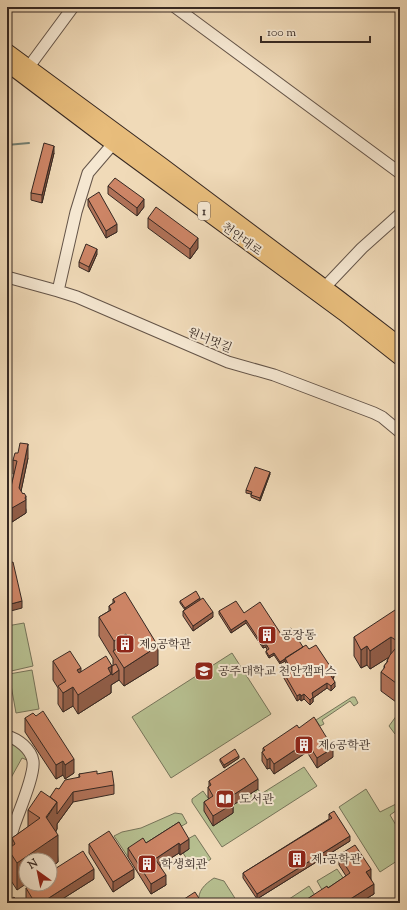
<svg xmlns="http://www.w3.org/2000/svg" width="407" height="910" font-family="'Sorts Mill Goudy','Noto Serif KR',serif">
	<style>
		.green { fill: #b7c091; stroke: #76745a }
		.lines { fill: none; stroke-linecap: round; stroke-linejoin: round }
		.stream { stroke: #738074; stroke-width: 2 }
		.minor-casing { stroke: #645448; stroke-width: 13 }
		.major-casing { stroke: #362822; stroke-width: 16 }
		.minor { stroke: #f5e7d1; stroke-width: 11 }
		.major { stroke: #e8bd7c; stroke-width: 14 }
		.wall { fill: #b07258; stroke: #362822 }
		.shaded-wall { fill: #905d47; stroke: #362822 }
		.building { fill: #cd8566; stroke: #362822 }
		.labels { text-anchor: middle; stroke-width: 4; stroke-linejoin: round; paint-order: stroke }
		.shield { fill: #f5e7d1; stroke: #6f6156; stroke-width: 1 }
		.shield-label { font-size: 11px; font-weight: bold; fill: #362822 }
		.street-label { font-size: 12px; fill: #362822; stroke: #f5e7d1 }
		.poi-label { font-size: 12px; fill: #362822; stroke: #f5e7d1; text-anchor: start }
	</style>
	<rect width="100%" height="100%" fill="#f0dab8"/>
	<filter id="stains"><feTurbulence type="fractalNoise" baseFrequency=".005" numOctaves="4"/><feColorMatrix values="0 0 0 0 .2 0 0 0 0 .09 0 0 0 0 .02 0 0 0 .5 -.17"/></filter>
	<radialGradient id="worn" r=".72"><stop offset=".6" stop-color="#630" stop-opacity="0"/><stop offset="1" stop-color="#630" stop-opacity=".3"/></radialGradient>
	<path class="green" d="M24,623L33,666L7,672V626Z
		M232,653L271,714L171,778L132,717Z
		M32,670L39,709L16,713L9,674Z
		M352,697H355L358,703L354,706L350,701L322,720L324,724L320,726L316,720Z
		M397,715H400L399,735L395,734L389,726Z
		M7,739L14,741L32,762L22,758L7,785Z
		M304,767L317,786L222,847L192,802V799L203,791L213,805L230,807L258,789L261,794Z
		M366,789L380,812L400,802V808L390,815L400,832V859L380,872L339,807Z
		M175,813L182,814L187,823L128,857L114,836L122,832L141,828Z
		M195,835L211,859L197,869L192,867L183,853L184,841Z
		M337,869L346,882L325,895L317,881Z
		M214,878L224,881L238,903H199C197,891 205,884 214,878Z
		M309,886L318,900L312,903H283Z"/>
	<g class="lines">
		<path class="stream" d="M7,145L29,143"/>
		<g class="minor-casing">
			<path id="minor" d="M175,7L400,173
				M25,72L73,7
				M7,277L58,291L77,297L228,362L274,375L374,413L382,417L400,432
				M325,287L362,248L400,214
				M58,291L76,212L88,173L118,138
				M7,736C18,739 31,749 33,761C35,775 19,811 14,826C11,835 9,844 7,853"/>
		</g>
		<g class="major-casing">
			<path id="major" d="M7,51L162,165L338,297L394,340
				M7,64L113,144L343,313L400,358"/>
		</g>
		<use href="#minor" class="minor"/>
		<use href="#major" class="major"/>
	</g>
	<path class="wall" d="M54,153L42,203L31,200V193Z
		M108,186L144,207L137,216L108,194Z
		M88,199L117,232L106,238L88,206Z
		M148,218L198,248L190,259L148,228Z
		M97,254L89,272L79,267V262Z
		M28,458L21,491L26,510V513L12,522L7,514V489L11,487L14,474H13V460Z
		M270,474L260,501L251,497V494L246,493V490Z
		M113,599L158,665L124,686L119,680L111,685V693L78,714L73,706L63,712L58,704V688L53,680V661L81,672L112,666L113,665V659L99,636V617L109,611V606L113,603Z
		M200,600L213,617L193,631L183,616V611L185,610L180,603V601Z
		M219,611L244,613L281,634L303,647L309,649L334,677L333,679L335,687L331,691L327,688L313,698V702L310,705L304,699L301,701L300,699L297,701L281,673V668L286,665L285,661L280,664L274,655L269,658L266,653V651L267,650L266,647L263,648L246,623L231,633L219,614Z
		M400,617V696L396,702L381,691V672L384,669V666L387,662V661L389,657L370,669L367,665L361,668L354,656V637Z
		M25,718L74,773L65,779L63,775L56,779L25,732Z
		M299,728L333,757L317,768L307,752L274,774L270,768L267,769L262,761V752L263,751V748Z
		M239,758L224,768L220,761V759Z
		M79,774H97L114,785V794L73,802L57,824V829L56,831L58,862L50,868V860L17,890L8,876V849L12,846V838L28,827V810L50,797L59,789L79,777Z
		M209,781L258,789L233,805V813L213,826L204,811V802L209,799L208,797V787H209Z
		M329,814L350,841L257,899L243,878V873L329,819Z
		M179,822L189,849L180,855L179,853L160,865L166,885L151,894L128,857V848L146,843Z
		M89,844L134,878L113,892L89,853Z
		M339,855L371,879L374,894L359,903H301L328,888L346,876L339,865Z
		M94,879L56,903H29L26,898V888Z"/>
	<path class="shaded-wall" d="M54,146V153L42,203V195Z
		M144,199V207L137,216V208Z
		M117,224V232L106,238V231Z
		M198,238V248L190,259V249Z
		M97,249V254L89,272V267Z
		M28,444V458L19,501V488Z
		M270,472V474L260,501V498Z
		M26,496V513L12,522V508Z
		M200,598V601L185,611V608Z
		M22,601V608L7,612V605Z
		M213,612V617L193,631V626Z
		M246,620V623L231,633V630Z
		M126,634V653L114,652V641Z
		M391,637V656L370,669V651Z
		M266,644V647L263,648V646Z
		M158,646V665L124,686V668Z
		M367,646V665L361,668V650Z
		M274,653V655L269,658V656Z
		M285,659V661L280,664V662Z
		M112,666V675L119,670V680L111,685V693L78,714V695L108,668Z
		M81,668V687L77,670Z
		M334,672V677L331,681V676Z
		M400,678V696L396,702V683Z
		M335,682V687L331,691V686Z
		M327,683V688L313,698V702L310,705V700L312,693Z
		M73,687V706L63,712V693Z
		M300,694V699L297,701V696Z
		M304,694V699L301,701V696Z
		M307,742V752L274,774V764Z
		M333,748V757L317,768V758Z
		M239,756V758L224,768V765Z
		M270,758V768L267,769V760Z
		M74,759V773L65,779V765Z
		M63,761V775L56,779V765Z
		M258,779V789L233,805V813L213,826V816L230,797Z
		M73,792V802L57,824V829L49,841L58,835V862L50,868V860H26V884L17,890V863L57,802Z
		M350,836V841L257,899V894Z
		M189,839V849L180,855V845Z
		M179,843V853L155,868V859Z
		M94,869V879L56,903H41Z
		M134,869V878L113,892V882Z
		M371,869V879L366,872Z
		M166,875V885L151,894V884Z
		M374,884V894L359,903H344Z"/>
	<path class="building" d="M44,143L54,146L42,195L31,193Z
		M115,178L144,199L137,208L108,186Z
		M99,192L117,224L106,231L88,199Z
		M156,207L198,238L190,249L148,218Z
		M86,244L97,249L89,267L79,262Z
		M20,443L28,444L19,488L23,494L24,493L26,496L25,498L26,500L12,508L7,500V489L11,487L17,461L13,460L15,453H18Z
		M255,467L270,472L260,498L251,495L252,492L246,490Z
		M13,562L22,601L7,605V564Z
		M196,591L200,598L185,608L180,601Z
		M125,592L158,646L124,668L113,651L130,641L126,634L114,641L99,617L111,610L109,606L115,602L113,599Z
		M203,598L213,612L193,626L183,611Z
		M236,601L244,613L260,602L281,634L291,628L303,647L280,662L274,653L269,656L266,651L269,649L266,644L263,646L246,620L231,630L219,611Z
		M395,610L400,617V678L396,683L381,672L385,667L384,666L388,661H387L390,655L400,643L391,637L370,651L367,646L361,650L354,637Z
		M306,645L309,649L316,645L334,672L331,676L335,682L331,686L327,683L312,693L313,697L310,700L304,694L301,696L300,694L297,696L281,668L288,664L285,658Z
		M70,651L81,668L77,670L79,673L106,656L112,666L108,668L111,674L78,695L73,687L63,693L58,686L66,681L53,661Z
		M116,664L119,670L112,675V666Z
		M43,711L74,759L65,765L63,761L56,765L25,718L33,713L36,716Z
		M314,717L333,748L317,758L307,742L274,764L270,758L267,760L262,752L265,750L263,748L297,725L299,728Z
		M235,749L239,756L224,765L220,759Z
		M244,758L258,779L230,797L233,804L213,816L204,802L213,796L208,787L211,785L209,781Z
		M97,771V774L112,771L114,785L73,792L57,814V802L50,797L56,788L59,789L65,780L80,777L79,774Z
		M41,791L57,802L46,817L58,835L17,863L8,849L15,844L12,838L40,818L28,810Z
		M334,811L350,836L257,894L243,873L332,818L329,814Z
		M179,822L189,839L180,845L179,843L155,859L166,875L151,884L128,848L143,838L146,843Z
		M109,831L134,869L113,882L89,844Z
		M355,845L371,869L366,872L374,884L344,903H301L327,886L328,888L350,873L339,855Z
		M83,851L94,869L41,903H35L26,888L32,884H50V872Z
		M195,892L202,903H178Z
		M14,897L18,902L16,903H7V902Z
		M124,899L127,903H117Z"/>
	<defs>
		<g id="building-square" transform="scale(1)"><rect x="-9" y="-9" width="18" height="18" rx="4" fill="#8f2418" stroke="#f5e7d1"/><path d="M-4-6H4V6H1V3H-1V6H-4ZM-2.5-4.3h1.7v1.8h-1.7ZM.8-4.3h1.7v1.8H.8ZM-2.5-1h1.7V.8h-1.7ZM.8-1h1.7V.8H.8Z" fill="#fff"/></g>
		<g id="university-square" transform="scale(1)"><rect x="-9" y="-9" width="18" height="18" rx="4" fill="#8f2418" stroke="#f5e7d1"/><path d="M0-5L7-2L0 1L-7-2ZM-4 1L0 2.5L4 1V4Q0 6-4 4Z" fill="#fff"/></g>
		<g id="library-square" transform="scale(1)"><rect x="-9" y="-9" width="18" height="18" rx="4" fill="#8f2418" stroke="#f5e7d1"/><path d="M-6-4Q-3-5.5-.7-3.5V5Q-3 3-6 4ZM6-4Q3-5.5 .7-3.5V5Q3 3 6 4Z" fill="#fff"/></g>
	</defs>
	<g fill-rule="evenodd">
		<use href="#building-square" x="267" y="635"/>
		<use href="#building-square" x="125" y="644"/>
		<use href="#university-square" x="204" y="671"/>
		<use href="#building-square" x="304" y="745"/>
		<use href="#library-square" x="225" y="799"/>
		<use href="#building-square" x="297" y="859"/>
		<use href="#building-square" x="147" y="864"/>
	</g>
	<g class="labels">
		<rect class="shield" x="198" y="202" width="12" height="18" rx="3"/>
		<g class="shield-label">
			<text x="204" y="215">1</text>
		</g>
		<g class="street-label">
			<text transform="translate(242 239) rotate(36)" y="4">천안대로</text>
			<text transform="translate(210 340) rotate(22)" y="4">원너멋길</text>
		</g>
		<g class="poi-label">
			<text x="281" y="639">공장동</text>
			<text x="139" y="648">제9공학관</text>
			<text x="218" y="675">공주대학교 천안캠퍼스</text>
			<text x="318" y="749">제6공학관</text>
			<text x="239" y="803">도서관</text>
			<text x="311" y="863">제1공학관</text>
			<text x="161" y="868">학생회관</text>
		</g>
	</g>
	<rect width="407" height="910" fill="none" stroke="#f0dab8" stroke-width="24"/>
	<rect x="8" y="8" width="391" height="894" fill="none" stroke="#362822" stroke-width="2"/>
	<rect x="12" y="12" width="383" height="886" fill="none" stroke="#362822"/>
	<g transform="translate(38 872) rotate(327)"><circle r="19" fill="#f5e7d1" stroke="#a99b8b"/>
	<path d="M0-3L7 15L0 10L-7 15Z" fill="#8f2418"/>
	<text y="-6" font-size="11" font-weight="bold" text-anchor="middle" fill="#362822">N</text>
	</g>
	<path d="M261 36v6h109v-6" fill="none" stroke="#362822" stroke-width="2"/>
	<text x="267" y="36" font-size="12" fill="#362822" stroke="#f5e7d1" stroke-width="3" paint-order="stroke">100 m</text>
	<rect width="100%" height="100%" filter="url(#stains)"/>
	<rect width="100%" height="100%" fill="url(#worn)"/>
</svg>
